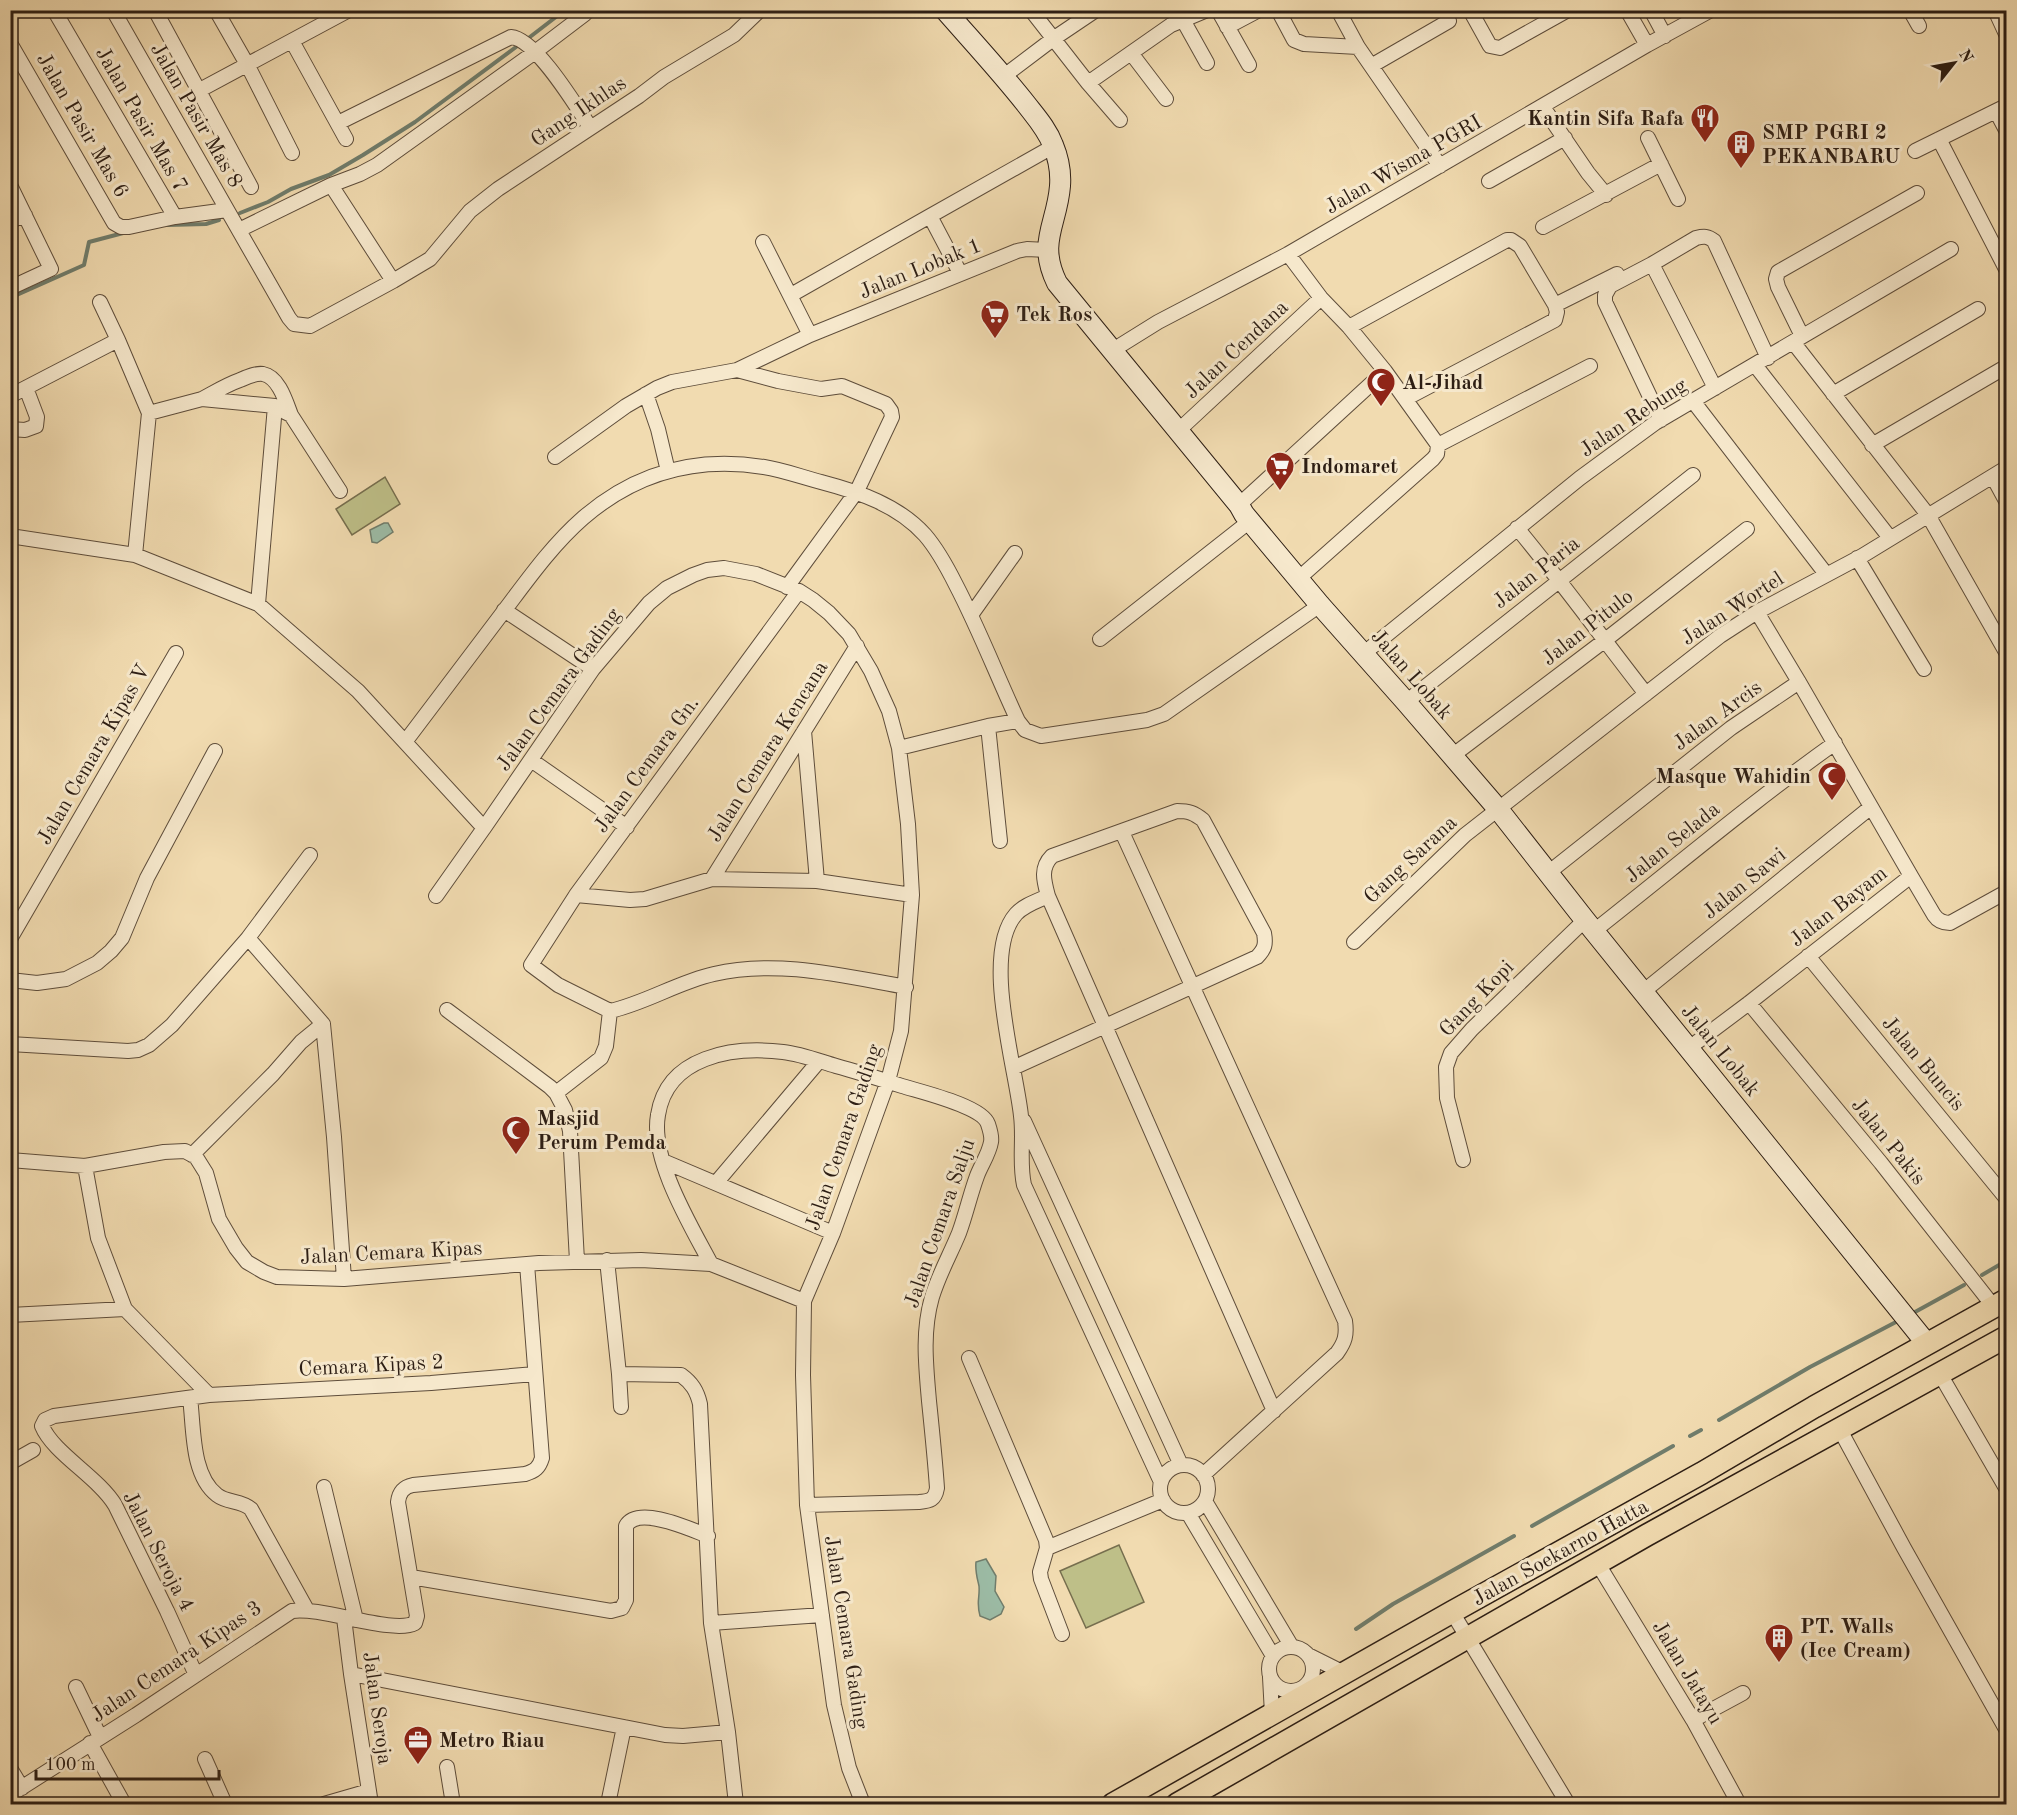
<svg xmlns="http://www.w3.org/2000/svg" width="2017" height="1815" font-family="'Old Standard TT',serif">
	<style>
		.green { fill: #bebf88; stroke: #766e4e; stroke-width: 1.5 }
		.water { fill: #9cbca6; stroke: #707d6c; stroke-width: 1.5 }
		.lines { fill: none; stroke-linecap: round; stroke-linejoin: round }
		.stream { stroke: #707d6c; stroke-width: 4 }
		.street-casing { stroke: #5e4d3b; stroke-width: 16 }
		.secondary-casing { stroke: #2d1e14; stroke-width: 22 }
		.primary-casing { stroke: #2d1e14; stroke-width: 24 }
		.street { stroke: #f6e8cc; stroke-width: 14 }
		.secondary { stroke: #f6e8cc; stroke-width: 20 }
		.primary { stroke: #f1dbb0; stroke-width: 21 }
		.labels { text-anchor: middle; stroke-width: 6; stroke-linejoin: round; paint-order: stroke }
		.street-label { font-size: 21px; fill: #2d1e14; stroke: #f6e8cc }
		.poi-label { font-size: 21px; font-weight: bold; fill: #2d1e14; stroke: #f6e8cc; text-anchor: start }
	</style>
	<rect width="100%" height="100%" fill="#f1dbb0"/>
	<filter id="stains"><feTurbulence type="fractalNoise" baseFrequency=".00333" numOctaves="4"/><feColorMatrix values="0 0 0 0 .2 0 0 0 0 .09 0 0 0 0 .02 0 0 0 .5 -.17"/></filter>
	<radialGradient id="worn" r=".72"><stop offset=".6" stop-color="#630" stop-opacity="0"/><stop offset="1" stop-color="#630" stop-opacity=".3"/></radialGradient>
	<path class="green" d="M385,477L400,504L352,535L336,509Z
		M1119,1545L1144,1602L1086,1628L1060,1571Z"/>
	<path class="water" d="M384,523H388L393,532L377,543L372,542L370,530Z
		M986,1559L996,1576L995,1591L1004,1607L1001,1614L990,1620L980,1616C976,1602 980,1598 979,1586C977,1577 975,1571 976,1562Z"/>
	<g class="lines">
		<path class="stream" d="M526,40L565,10
			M240,213L268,202L291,189L329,175L363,155L415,122L520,44
			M167,225L206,224L219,220
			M10,298L84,265L89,242L127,232
			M1982,1275L2006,1261
			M1915,1312L1964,1285
			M1719,1420L1810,1367L1896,1322
			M1690,1436L1701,1430
			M1532,1526L1673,1446
			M1356,1629L1393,1604L1514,1536"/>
		<g class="street-casing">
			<path id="street" d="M54,10L175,217
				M113,10L289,318L294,324L310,326L393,281L430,259L470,211L498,189L639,96L664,77L734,35L760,10
				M155,10L251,187
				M216,10L248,66L292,153
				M268,10H279
				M1031,10L1088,83L1120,120
				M1218,10L1249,65
				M1278,10L1294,40L1304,44L1358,47
				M1338,10L1358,47L1440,166
				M1470,10L1490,46L1500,48L1568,10
				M1627,10L1647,45
				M1651,10L1665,36
				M1910,10L1919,26
				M1995,10L2006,34
				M952,19L966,10
				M1183,20L1207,63
				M1227,27L1259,10
				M292,41L346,139
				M10,43L114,223L121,227H129L175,217L227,210
				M1131,53L1166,99
				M1371,66L1449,21
				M1004,76L1053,39L1096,10
				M1088,83L1171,25L1207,10
				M198,91L349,10
				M1543,107L1588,173L1606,195
				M1996,111L2006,130
				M338,123L511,37C536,39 576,106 590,127
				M1648,138L1678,199
				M1939,139L2006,269
				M1915,151L2006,106
				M1489,181L1565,138
				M10,185L51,269L10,288
				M331,185L360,174L377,165L535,52L585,14
				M10,221L25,215
				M1543,227L1661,164
				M239,230L331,185L393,281
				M763,242L810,335L1017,251L1027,249L1047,250
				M1288,254L1321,298L1349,327L1385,371L1438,445L1437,454L1433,459L1298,579
				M1652,264L1610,286L1605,295V302L1661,420
				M960,273L930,216L1054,146
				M791,295L930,216
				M100,302L118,340L149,413L135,555
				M1555,305L1617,274
				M1349,327L1507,240H1511L1520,246L1555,305L1557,312L1555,320L1405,399
				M1802,336L1778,287L1776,279L1778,272L1917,193
				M1793,342L1928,515L2006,652
				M1113,350L1158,322L1288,254L1647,45L1711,10
				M1755,365L1890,538
				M737,370L810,335
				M1715,388L1652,264L1696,238C1704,236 1708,236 1714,241L1768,358
				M646,394L658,429L667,467L666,471
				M1833,394L1978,309
				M10,396L118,340
				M202,399C215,392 226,385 240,380C247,377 255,373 263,374C279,377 286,402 291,415
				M1693,401L1826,574
				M285,412L291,415L340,491
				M149,413L202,399L275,406L258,604
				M10,429L25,430L36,426L37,417L26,388
				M1179,430L1321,298
				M1438,445L1590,366
				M1872,445L2002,369
				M555,457L626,406L657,388L672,382L737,370L778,381L821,389L842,386L886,404L891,411L892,417L857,491L787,587
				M1993,477L2006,501
				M1239,505L1385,371
				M1517,528C1562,582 1603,639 1646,694
				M10,536L135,555L258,604L358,691L484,828L593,669L649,603L667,588L693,575L707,570L724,568L756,574L799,591L813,600L829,613L849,634L871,671L889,711L899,748L908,824L912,895L901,1031L888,1081L833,1233L804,1301L803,1375L807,1505L834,1705L849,1768L863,1804
				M1857,558L1924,669
				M799,591L576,895L531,965L558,985L610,1011C646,1003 678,982 714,974C777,959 844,976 906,987
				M504,610L593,669
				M1757,612L1799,682L1911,876
				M971,615L1015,553
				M1100,639L1250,521
				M1363,654L1580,478L1655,423L1951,249
				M1406,702L1693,475
				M988,726L1000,841
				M804,731L817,881
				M405,742C437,700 469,657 501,615C526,582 551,546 583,518C635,473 696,456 764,467C783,470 802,477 821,482C859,492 898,505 925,535C938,550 947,567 956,585C979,629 997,676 1018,721L1025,730L1041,736L1147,720L1164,714L1320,605
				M899,748L988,726L1018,721
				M1452,756L1604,641L1747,529
				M531,760L627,827
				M1122,832L1345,1321C1347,1335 1345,1342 1337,1353L1203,1475
				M1548,873L1731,728L1799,682
				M712,879L857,646
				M576,895L630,900L645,899L712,879L817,881L912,895
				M436,896L484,828
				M1048,896L1274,1411
				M1594,931C1674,868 1752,802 1835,743
				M248,938L323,1024L334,1137L344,1279
				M10,939L176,653
				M1354,942L1465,835L1720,636L1757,612L1862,556L2006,468
				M1808,956L2006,1198
				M10,980L37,983L66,979L97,963L111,951L122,938L147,878L215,751
				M1644,991L1871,807
				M1749,1003L1881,1163L1994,1307
				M447,1010L550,1087L556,1093L565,1110L570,1131L577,1261
				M10,1044L128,1051L138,1050L149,1045L172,1025L248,938L310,855
				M1689,1048L1749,1003L1911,876L1934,915C1938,921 1943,923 1950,923L2006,892
				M1013,1068L1257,957C1265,949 1266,944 1264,933L1203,820C1194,813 1189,811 1177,811L1052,856C1040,868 1044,881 1048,896C1037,901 1024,905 1016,914C981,954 1016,1067 1021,1116C1024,1139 1019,1162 1024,1185L1161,1482
				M556,1093L601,1058L606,1046L610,1011
				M1024,1121L1181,1465
				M192,1155L273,1074L301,1042L323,1024
				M10,1160L85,1166L164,1152L185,1151L196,1157L206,1173L219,1219L236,1248L247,1262L264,1272L277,1277L344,1279L539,1263L641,1260L711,1264L804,1301
				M1463,1160L1447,1098L1446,1067L1451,1053L1472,1029L1585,920
				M663,1161L833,1233
				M85,1166L98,1238L125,1309L209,1395
				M716,1183L819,1061
				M607,1260L619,1374L681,1375C692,1383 697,1391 700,1404L711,1623L728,1732L736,1804
				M711,1264C691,1226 650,1159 658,1115C667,1056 733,1046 783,1052C801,1054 819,1061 836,1066C858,1072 880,1079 902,1086C921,1092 982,1106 988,1124C990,1130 992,1137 991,1142C989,1154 981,1165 977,1176C970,1195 966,1214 959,1233C950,1255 939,1274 932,1297C922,1332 926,1366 929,1401C932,1430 935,1459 937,1488C935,1500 930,1501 919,1502L807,1505
				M10,1315L125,1309
				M969,1358L1046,1540L1047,1548L1163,1500
				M619,1374L621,1407
				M1940,1374L2006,1488
				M190,1398C194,1428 191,1475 217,1495C227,1503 241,1500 251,1509L307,1610
				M1839,1428L1904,1548L2006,1729
				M10,1463L33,1450
				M1160 1489a24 24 0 1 1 48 0a24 24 0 1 1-48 0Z
				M324,1487L356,1620
				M1205,1501L1292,1647
				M1188,1513L1273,1656
				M1047,1548L1040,1572L1041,1579L1062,1634
				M1598,1564L1693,1720L1739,1804
				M411,1577L611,1611L622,1608L626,1600V1526C638,1505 690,1529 708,1536
				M1452,1612L1568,1804
				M344,1618L351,1674L371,1804
				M711,1623L822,1615
				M1269 1669a22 22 0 1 1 44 0a22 22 0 1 1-44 0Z
				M1308,1655L1344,1673
				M351,1674L665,1735L683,1736L728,1732
				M196,1675L167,1611L115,1505C98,1477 53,1453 42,1426L45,1420L54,1416L209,1395L431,1383L535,1374
				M1270,1677L1272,1714
				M76,1687L100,1737
				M1693,1720L1743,1693
				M90,1743L124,1804
				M205,1759L225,1804
				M447,1767L453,1804
				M10,1768L22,1788
				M10,1795L136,1715L292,1611C321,1606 393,1635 415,1623L417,1616L398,1502C399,1493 403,1487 413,1485L525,1474C535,1471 539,1468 542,1458L527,1264
				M324,1804L369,1791
				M608,1804L624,1727"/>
		</g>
		<g class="secondary-casing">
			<path id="secondary" d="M945,10C972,41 1000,71 1026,104C1036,117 1047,129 1053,145C1058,157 1061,173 1060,186C1057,225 1037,242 1057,283L1239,505L1244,514L1320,605L1406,702L1498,809L1585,920L1927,1344"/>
		</g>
		<g class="primary-casing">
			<path id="primary" d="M1113,1804L1452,1612L1702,1473L1814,1407L2006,1300
				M1177,1804L1647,1535L2006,1337"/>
		</g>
		<use href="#street" class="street"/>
		<use href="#secondary" class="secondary"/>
		<use href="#primary" class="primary"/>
	</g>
	<defs>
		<g id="restaurant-pin" transform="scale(1.5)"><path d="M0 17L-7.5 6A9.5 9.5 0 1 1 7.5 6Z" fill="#8f2418" stroke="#f6e8cc"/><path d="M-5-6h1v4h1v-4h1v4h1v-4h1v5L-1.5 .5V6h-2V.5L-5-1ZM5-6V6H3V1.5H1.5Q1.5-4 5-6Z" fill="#fff"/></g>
		<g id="building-pin" transform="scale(1.5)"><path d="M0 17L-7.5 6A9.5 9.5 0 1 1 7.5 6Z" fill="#8f2418" stroke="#f6e8cc"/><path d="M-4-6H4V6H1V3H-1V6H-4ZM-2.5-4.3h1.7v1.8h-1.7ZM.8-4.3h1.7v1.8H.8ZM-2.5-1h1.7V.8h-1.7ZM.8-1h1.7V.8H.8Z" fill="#fff"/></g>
		<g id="supermarket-pin" transform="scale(1.5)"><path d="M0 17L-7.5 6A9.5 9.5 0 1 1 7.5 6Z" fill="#8f2418" stroke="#f6e8cc"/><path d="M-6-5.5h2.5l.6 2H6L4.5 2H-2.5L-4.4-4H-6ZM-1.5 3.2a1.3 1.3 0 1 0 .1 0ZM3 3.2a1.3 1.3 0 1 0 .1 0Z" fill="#fff"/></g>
		<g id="mosque-pin" transform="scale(1.5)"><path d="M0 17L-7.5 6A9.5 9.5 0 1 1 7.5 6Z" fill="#8f2418" stroke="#f6e8cc"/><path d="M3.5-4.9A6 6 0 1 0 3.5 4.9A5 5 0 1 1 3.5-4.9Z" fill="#fff"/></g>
		<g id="office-pin" transform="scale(1.5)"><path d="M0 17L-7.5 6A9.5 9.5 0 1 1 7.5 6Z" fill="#8f2418" stroke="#f6e8cc"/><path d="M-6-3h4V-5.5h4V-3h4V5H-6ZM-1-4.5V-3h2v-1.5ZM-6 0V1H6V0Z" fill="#fff"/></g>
	</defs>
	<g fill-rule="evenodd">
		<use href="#restaurant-pin" x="1705" y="118"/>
		<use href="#building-pin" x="1741" y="144"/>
		<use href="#supermarket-pin" x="995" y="314"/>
		<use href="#mosque-pin" x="1381" y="382"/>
		<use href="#supermarket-pin" x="1280" y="466"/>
		<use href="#mosque-pin" x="1832" y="776"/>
		<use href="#mosque-pin" x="516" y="1130"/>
		<use href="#building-pin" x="1779" y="1638"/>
		<use href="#office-pin" x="418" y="1740"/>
	</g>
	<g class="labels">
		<g class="street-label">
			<text transform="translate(578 111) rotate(-34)" y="7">Gang Ikhlas</text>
			<text transform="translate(197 115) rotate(60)" y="7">Jalan Pasir Mas 8</text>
			<text transform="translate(142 119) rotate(60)" y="7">Jalan Pasir Mas 7</text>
			<text transform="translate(83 125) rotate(60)" y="7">Jalan Pasir Mas 6</text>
			<text transform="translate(1403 164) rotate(-30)" y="7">Jalan Wisma PGRI</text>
			<text transform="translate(920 268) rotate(-22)" y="7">Jalan Lobak 1</text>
			<text transform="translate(1236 349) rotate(-43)" y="7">Jalan Cendana</text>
			<text transform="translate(1633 417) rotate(-34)" y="7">Jalan Rebung</text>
			<text transform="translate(1536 572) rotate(-38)" y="7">Jalan Paria</text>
			<text transform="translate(1732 608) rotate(-33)" y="7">Jalan Wortel</text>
			<text transform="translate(1587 627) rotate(-38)" y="7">Jalan Pitulo</text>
			<text transform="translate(1412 674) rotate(49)" y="7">Jalan Lobak</text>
			<text transform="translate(558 689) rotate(-54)" y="7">Jalan Cemara Gading</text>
			<text transform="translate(1717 715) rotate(-36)" y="7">Jalan Arcis</text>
			<text transform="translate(767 751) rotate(-58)" y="7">Jalan Cemara Kencana</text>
			<text transform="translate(93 754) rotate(-60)" y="7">Jalan Cemara Kipas V</text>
			<text transform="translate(646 764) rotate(-54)" y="7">Jalan Cemara Gn.</text>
			<text transform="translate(1672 842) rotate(-39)" y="7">Jalan Selada</text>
			<text transform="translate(1410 859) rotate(-43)" y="7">Gang Sarana</text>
			<text transform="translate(1744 883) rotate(-39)" y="7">Jalan Sawi</text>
			<text transform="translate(1838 906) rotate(-38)" y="7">Jalan Bayam</text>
			<text transform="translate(1476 998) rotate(-46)" y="7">Gang Kopi</text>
			<text transform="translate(1721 1050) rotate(51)" y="7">Jalan Lobak</text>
			<text transform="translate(1924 1063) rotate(50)" y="7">Jalan Buncis</text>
			<text transform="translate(843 1137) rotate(-71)" y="7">Jalan Cemara Gading</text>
			<text transform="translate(1889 1141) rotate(51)" y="7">Jalan Pakis</text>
			<text transform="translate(939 1223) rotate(-71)" y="7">Jalan Cemara Salju</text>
			<text transform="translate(391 1252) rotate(-3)" y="7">Jalan Cemara Kipas</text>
			<text transform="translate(371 1365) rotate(-3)" y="7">Cemara Kipas 2</text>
			<text transform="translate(159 1551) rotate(63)" y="7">Jalan Seroja 4</text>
			<text transform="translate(1560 1552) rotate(-29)" y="7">Jalan Soekarno Hatta</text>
			<text transform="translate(847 1632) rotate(81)" y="7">Jalan Cemara Gading</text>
			<text transform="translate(176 1661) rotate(-34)" y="7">Jalan Cemara Kipas 3</text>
			<text transform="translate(1688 1672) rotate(59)" y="7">Jalan Jatayu</text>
			<text transform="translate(378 1708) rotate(82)" y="7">Jalan Seroja</text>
		</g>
		<g class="poi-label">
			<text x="1684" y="125" text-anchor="end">Kantin Sifa Rafa</text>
			<text x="1762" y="139">SMP PGRI 2<tspan x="1762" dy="24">PEKANBARU</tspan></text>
			<text x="1016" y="321">Tek Ros</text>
			<text x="1402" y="389">Al-Jihad</text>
			<text x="1301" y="473">Indomaret</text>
			<text x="1811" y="783" text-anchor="end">Masque Wahidin</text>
			<text x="537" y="1125">Masjid<tspan x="537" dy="24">Perum Pemda</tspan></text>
			<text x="1800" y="1633">PT. Walls<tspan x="1800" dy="24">(Ice Cream)</tspan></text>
			<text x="439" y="1747">Metro Riau</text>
		</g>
	</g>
	<rect width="2017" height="1815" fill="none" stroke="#f1dbb0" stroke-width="36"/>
	<rect x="12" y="12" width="1993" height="1791" fill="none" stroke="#2d1e14" stroke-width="3"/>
	<rect x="18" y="18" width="1981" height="1779" fill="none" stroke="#2d1e14" stroke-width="1.5"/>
	<g transform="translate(1954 63) rotate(59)" stroke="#f6e8cc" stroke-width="4.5" paint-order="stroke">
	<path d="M0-4.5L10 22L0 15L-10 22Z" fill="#2d1e14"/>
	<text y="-9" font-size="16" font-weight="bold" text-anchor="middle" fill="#2d1e14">N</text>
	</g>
	<path d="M36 1770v9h183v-9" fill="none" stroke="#2d1e14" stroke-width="3"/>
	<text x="45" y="1770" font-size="18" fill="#2d1e14" stroke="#f6e8cc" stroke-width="4.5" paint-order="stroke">100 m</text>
	<rect width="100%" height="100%" filter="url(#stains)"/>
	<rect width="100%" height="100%" fill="url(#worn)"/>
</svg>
